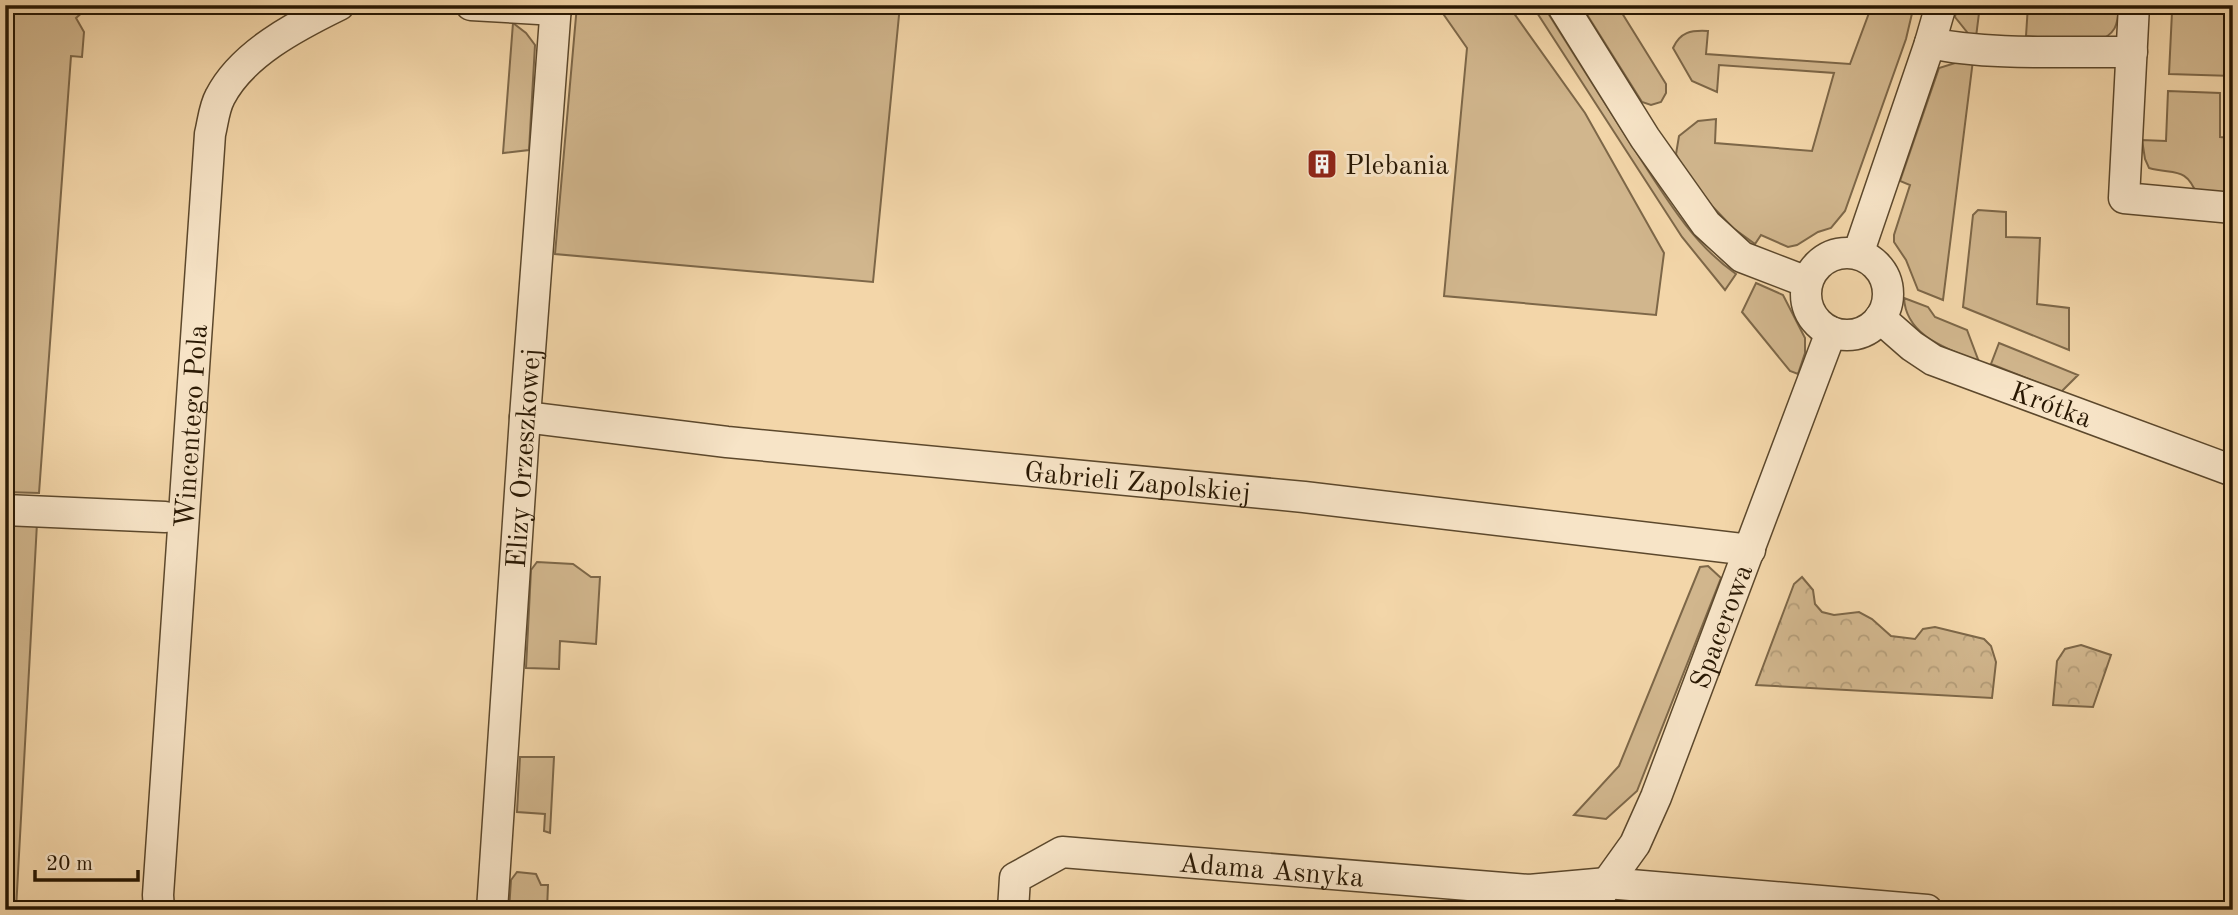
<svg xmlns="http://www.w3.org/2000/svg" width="2238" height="915" font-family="'Old Standard TT',serif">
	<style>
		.grass { fill: #d1b68d; stroke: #7d6748; stroke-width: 2 }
		.forest { fill: url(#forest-crowns); stroke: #7d6748; stroke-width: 2 }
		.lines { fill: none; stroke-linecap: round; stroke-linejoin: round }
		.street-casing { stroke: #5c482c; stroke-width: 33 }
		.street { stroke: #f7e4c7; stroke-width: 30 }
		.labels { text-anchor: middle; stroke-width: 6; stroke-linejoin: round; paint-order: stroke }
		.poi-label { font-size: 28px; fill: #291803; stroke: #f7e4c7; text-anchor: start }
		.street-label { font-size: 28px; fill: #291803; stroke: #f7e4c7 }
	</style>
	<defs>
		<pattern id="forest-crowns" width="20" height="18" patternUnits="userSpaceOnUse" patternTransform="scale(1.75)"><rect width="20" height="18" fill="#d1b68d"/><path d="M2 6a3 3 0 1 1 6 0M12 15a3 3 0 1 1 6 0" fill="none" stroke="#b39c78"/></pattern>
	</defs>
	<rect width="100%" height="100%" fill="#f3d6a9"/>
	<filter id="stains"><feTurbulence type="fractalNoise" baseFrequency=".00286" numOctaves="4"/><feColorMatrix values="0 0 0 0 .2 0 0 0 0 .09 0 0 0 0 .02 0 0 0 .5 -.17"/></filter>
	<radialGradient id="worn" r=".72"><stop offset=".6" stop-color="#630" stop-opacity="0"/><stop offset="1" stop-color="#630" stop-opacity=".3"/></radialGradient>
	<path class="grass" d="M5,5H91L76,18L84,32L82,57L71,56L39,493L5,492Z
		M577,5H900L873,282L555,254Z
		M1437,5H1508L1585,113L1664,253L1656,315L1444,296L1467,48Z
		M1532,5H1543C1574,55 1606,105 1638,155C1666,198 1693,244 1736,274L1725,290L1682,237Z
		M1581,5H1617L1666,84V93L1661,102L1651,105L1642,102Z
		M1872,5H1914L1906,39L1845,211L1831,228L1818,232L1797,245L1788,247L1761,235L1755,244L1733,228L1712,206L1682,166L1676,154L1679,136L1698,121L1716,119L1715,143L1812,151L1834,73L1719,65L1717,92L1692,81L1673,48C1680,32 1691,30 1708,31L1706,54L1850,64Z
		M1957,5H1980L1976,37H1971L1955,17Z
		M2028,5H2119C2118,25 2116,35 2095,42L2026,36Z
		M2149,5H2233V76L2169,74L2172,12L2148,10Z
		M513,23L526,33L535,45L529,150L503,153Z
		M1968,59L1973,60L1943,300L1918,290L1906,260L1894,242V235L1910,185L1900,181L1939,68Z
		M2168,91L2220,93V137L2233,138V200L2197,195C2186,166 2174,175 2149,168L2145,159L2142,140L2166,141Z
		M1978,210L2006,212V237L2040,238L2037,304L2069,308V350L1963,307L1973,215Z
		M1756,283L1783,295L1805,338V353L1798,374L1790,371L1742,312Z
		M1904,298L1928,307L1935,317L1967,330L1979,362C1949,349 1906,337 1904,298Z
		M1999,343L2078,375L2061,392L1991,364Z
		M5,522L37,523L16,910H5Z
		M537,562L573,564L591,577H600L596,644L560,641L559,669L526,668L531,570Z
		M1708,566L1721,578L1637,791L1606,819L1574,815L1619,766L1700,567Z
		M520,757H554L550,833L544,831L545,814L517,812Z
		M517,872L536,874L541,885H548L547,910H509L511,880Z"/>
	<path class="forest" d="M1802,577L1813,590L1815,604L1822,612L1834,615L1859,612L1872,619L1891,636L1915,639L1923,629L1935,627L1984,639L1991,646L1996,662L1992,698L1756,685L1794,584Z
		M2081,645L2111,655L2093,707L2053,705L2057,661L2065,649Z"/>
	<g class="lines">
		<g class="street-casing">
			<g id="street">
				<path d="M471,5L556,10"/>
				<path d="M1562,5L1645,138L1706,224L1742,257L1807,282"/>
				<path d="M2134,5L2124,198L2233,208"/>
				<path d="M1930,43C1991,56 2069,51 2132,52"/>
				<circle cx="1847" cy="294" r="41"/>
				<path d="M1858,254L1930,43L1941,5"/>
				<path id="s1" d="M1880,318L1912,346L1933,360L2233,471"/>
				<path id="s2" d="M525,417L727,442L1304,497L1750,550"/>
				<path d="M5,510L165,517"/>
				<path id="s3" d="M159,910L158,895L210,134C213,122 214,108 220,97C242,54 296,26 339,5"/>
				<path id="s4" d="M492,910L525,417L556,5"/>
				<path id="s5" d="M1013,910L1015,878L1062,852L1529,890L1607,883L1927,910"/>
				<path id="s6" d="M1592,910L1607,883L1635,844L1656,797L1831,332"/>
			</g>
		</g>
		<use href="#street" class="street"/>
	</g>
	<defs>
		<g id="building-square" transform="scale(1.575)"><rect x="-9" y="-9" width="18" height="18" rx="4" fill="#8f2418" stroke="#f7e4c7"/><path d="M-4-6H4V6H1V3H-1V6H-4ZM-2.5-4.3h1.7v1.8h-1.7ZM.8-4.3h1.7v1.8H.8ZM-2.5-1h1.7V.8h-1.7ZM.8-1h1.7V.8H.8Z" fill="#fff"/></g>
	</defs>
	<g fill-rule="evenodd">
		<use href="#building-square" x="1322" y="164"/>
	</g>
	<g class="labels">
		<g class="poi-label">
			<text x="1345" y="174">Plebania</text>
		</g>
		<g class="street-label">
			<text dy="10" stroke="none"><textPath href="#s1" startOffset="194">Krótka</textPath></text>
			<text dy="10" stroke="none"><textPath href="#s3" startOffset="485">Wincentego Pola</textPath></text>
			<text dy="10" stroke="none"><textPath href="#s4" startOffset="453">Elizy Orzeszkowej</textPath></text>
			<text dy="10" stroke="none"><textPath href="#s2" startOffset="616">Gabrieli Zapolskiej</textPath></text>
			<text dy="10" stroke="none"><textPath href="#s6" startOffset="313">Spacerowa</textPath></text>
			<text dy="10" stroke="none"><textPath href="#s5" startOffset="296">Adama Asnyka</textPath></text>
		</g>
	</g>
	<rect width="2238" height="915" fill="none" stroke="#f3d6a9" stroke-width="28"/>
	<rect x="7" y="7" width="2224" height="901" fill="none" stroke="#291803" stroke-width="3.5"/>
	<rect x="14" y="14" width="2210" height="887" fill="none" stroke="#291803" stroke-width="2"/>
	<path d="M35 870v10h103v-10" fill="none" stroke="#291803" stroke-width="3.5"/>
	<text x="46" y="870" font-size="21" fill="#291803" stroke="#f7e4c7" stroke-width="5" paint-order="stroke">20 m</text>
	<rect width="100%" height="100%" filter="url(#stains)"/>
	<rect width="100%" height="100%" fill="url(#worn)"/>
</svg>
